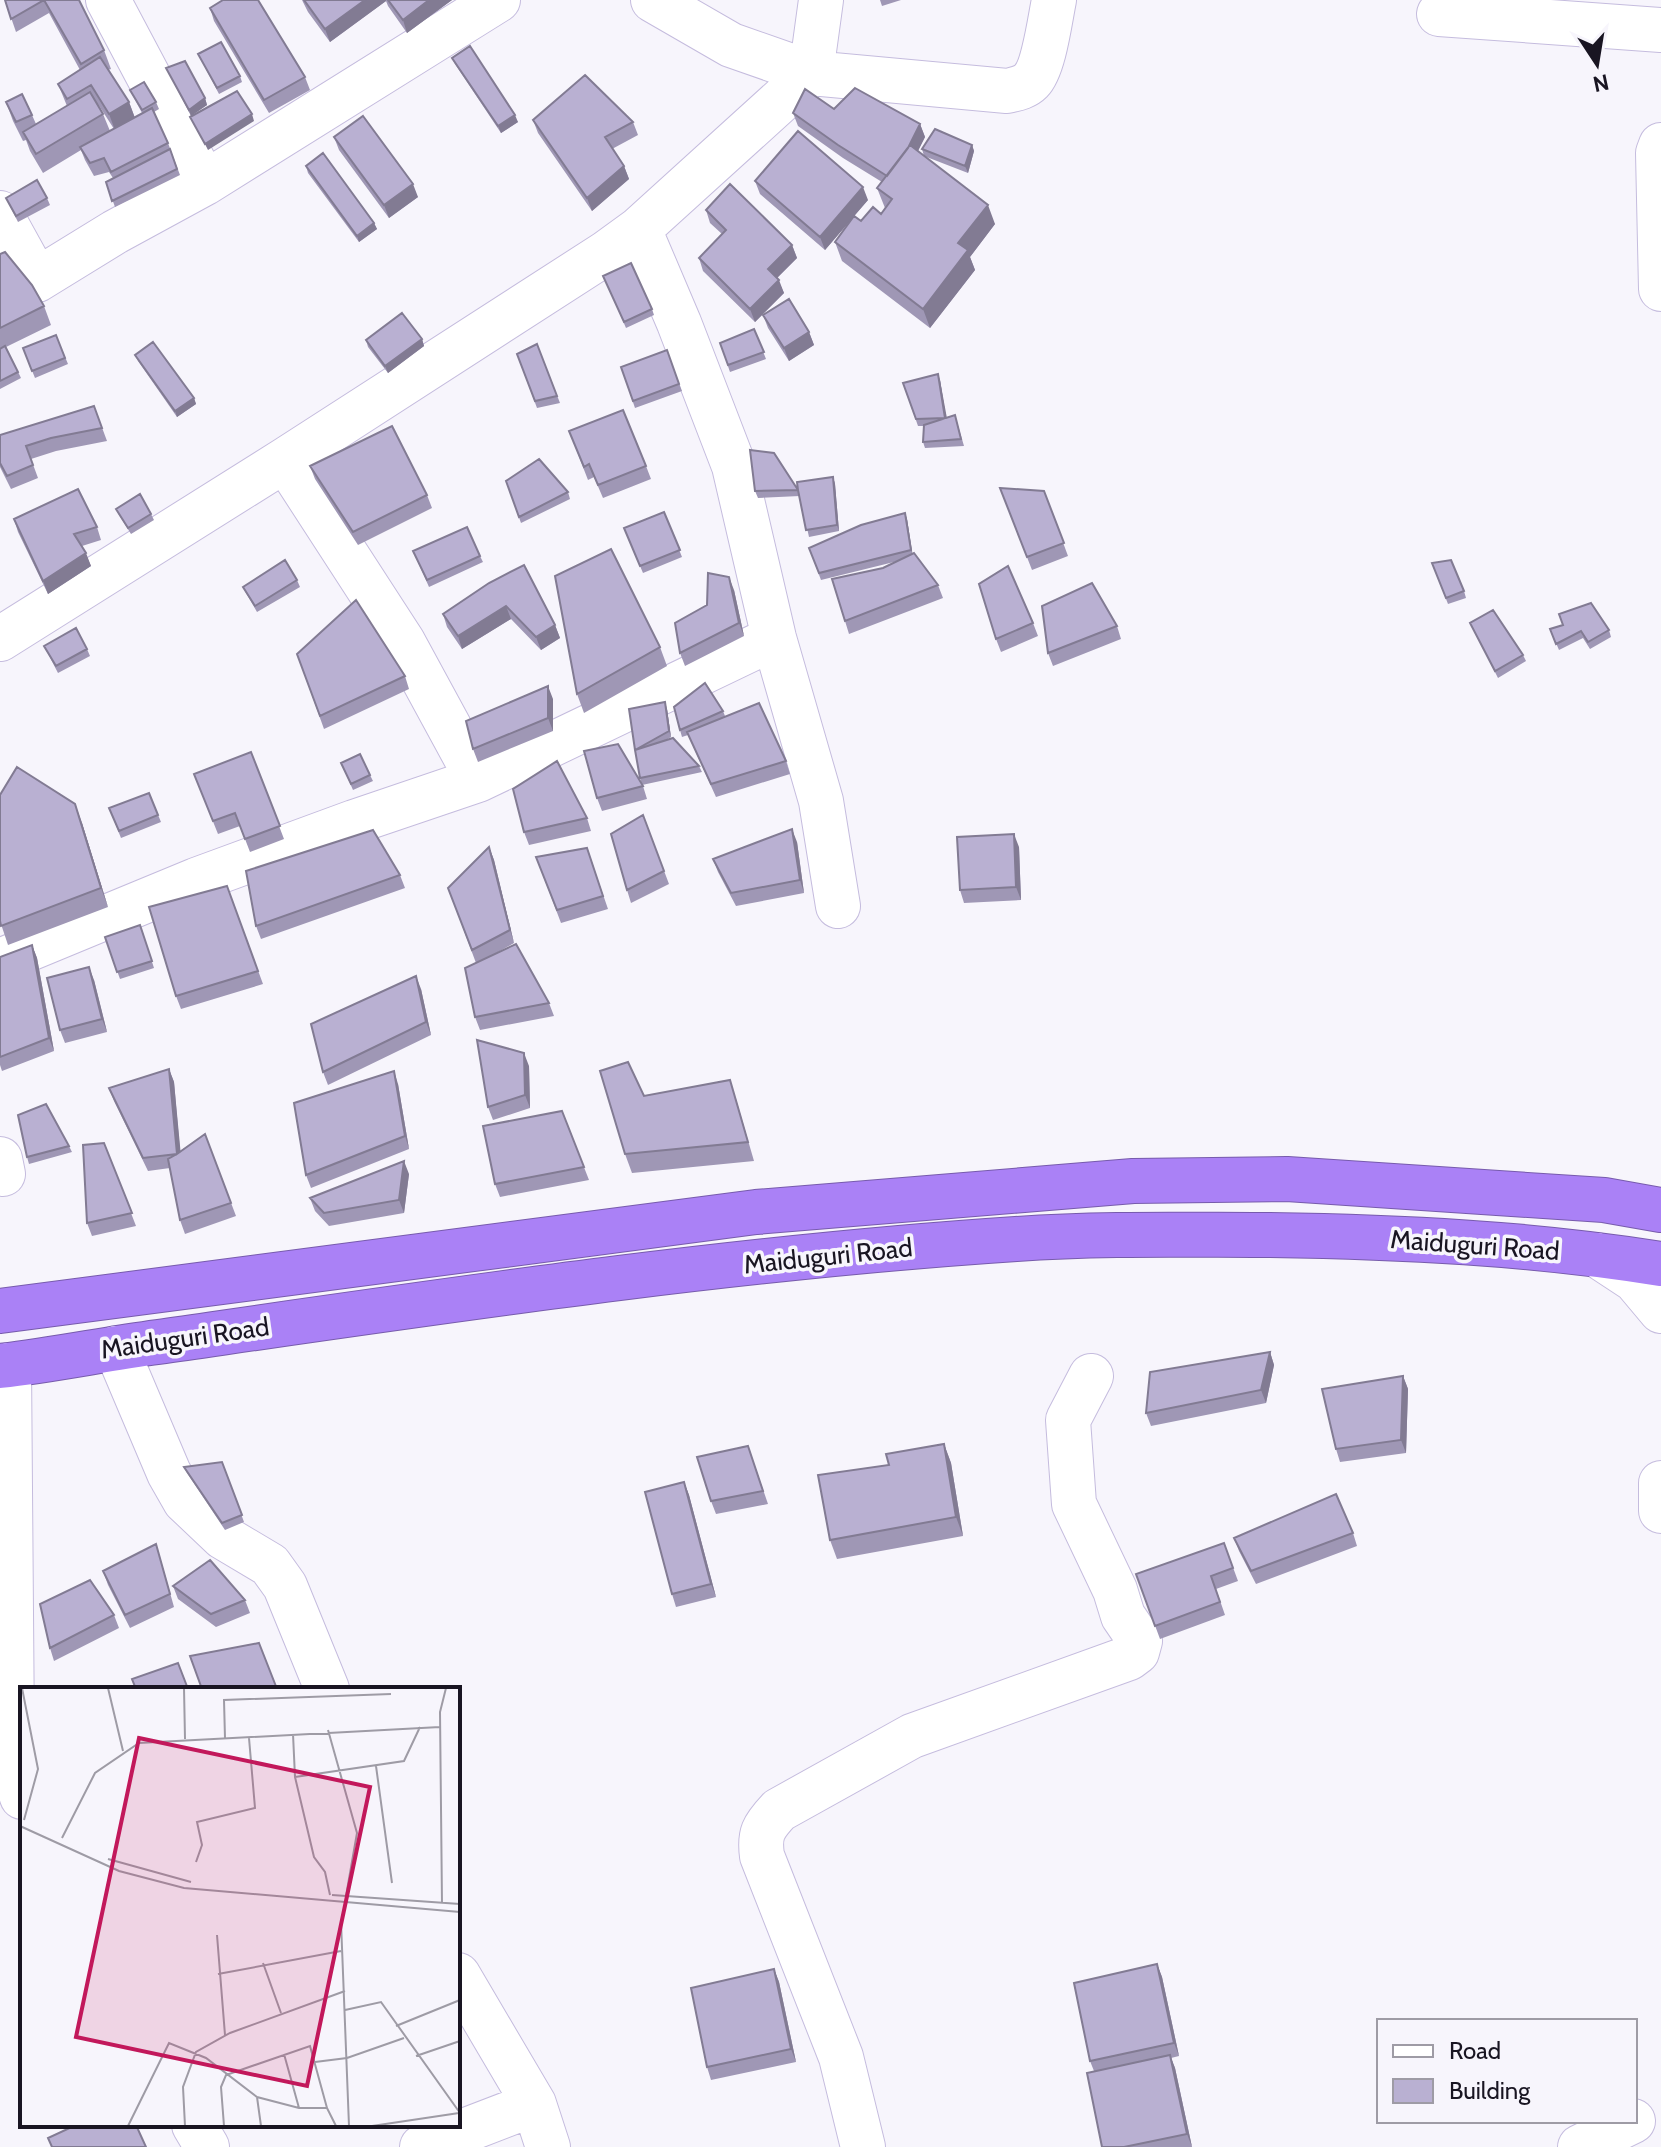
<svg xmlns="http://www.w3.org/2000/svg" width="1661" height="2147" font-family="Cabin,sans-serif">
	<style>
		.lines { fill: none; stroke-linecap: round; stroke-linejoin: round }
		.minor-casing { stroke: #c5bcde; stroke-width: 46 }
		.highway-casing { stroke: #775bac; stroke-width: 46 }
		.minor { stroke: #fff; stroke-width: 44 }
		.highway { stroke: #aa81f6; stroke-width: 44 }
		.wall { fill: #9f97b5; fill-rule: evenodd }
		.shaded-wall { fill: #827b93 }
		.building { fill: #b9b0d2; stroke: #827b93; stroke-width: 2 }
		.labels { text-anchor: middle; stroke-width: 7; stroke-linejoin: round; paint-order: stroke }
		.street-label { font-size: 26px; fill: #191522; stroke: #f7f5fc }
		.inset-road { fill: none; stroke: #9e9ba5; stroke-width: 2 }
		.view { fill: #c2185b; fill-opacity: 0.15; stroke: #c2185b; stroke-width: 4 }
		.inset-edge { fill: none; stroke: #191522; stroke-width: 4 }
	</style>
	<rect width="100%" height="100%" fill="#f7f5fc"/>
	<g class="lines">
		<g class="minor-casing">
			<path id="minor" d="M108,0L205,183
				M653,0L731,45L811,73L1007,91C1015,89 1024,88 1031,81C1044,68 1050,19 1054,0
				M1439,14L1661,30
				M1661,145L1658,153L1661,289
				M0,213L37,280L115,232L205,183L498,0
				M639,229L679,323L734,466L774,638L821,801L838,906
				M285,460L403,642L478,780
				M0,639L285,460L606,253L639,229L811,73L821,0
				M0,961L196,880L354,822L478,780L774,638
				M0,1159L3,1174
				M1597,1255L1635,1280L1661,1311
				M116,1348L169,1473L185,1501L223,1537L270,1565L285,1586L327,1689
				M9,1365L12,1736L16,1778L22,1797
				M1661,1483V1511
				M458,1975L534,2104L548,2147
				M194,2125L207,2147
				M422,2147L534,2104
				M863,2147L841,2057L762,1856C759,1834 763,1827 779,1810L912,1736L1129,1658L1137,1652L1140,1641L1123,1616L1115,1590L1074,1504L1068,1420L1091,1376
				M1580,2147L1633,2121"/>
		</g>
		<g class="highway-casing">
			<path id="highway" d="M0,1311L756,1212L1133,1181L1287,1179L1604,1200L1661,1210
				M0,1366C53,1360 105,1349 158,1342C443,1301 728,1258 1016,1239C1100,1233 1184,1235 1268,1235C1399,1237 1531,1243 1661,1264"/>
		</g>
		<use href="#minor" class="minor"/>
		<use href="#highway" class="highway"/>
	</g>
	<path class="wall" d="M5,0H79L104,50L111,69L108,70L129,102L135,118L143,114L130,90L156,102L159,109L154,112L168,143L180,175L115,207L106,182L113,178L109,172L94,176L85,160L81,150L43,173L30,151L26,140L23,141L13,121L6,102L32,115L36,124L67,106L58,84L80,70L49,13L16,32ZM98,104L114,129L110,131L103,114Z
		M302,0H452L407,33L388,6L386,1L330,42L308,12Z
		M880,0H901L882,6Z
		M210,8L305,77L310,90L269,113L214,21Z
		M198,54L240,76L242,82L219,94Z
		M452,58L518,122L501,133L455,64Z
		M166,68L205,98L207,105L191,116Z
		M834,109L920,124L925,137L918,151L995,224L970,257L975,270L930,328L842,261L835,242L850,221L825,250L760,194L755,181L868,200L854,216L861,221L881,214L885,208L877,188L882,182L843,158L798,126L793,113Z
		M533,120L633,122L638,135L612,149L624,166L629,179L592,211L538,133Z
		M334,137L418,197L389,218L339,150Z
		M972,145L974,151L968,173L924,156L922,149Z
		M306,166L374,223L377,229L359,242L308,173Z
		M6,198H47L50,205L18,222Z
		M706,210L792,245L797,258L777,278L784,293L755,322L703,271L699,258L722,234L710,223Z
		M0,254L44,306L51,325L6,347L21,378L0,389Z
		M606,282L652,309L654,315L626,328Z
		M763,315L809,332L814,345L789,361L768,328Z
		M754,329L766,359L730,372L720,343Z
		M56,335L68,364L35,378L23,348Z
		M422,339L424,346L388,373L368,347L366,340Z
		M537,344L560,403L537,408L517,354Z
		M667,350L682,391L635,408L621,367Z
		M135,355L194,398L196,404L177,417L138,361Z
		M940,380L946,418L957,422L964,446L925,448L923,442L924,426H918L903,383Z
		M94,406L107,441L56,451L31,459L38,478L11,489L0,467V435Z
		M569,431L646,466L651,479L603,498L594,477L588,480Z
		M310,466L427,495L432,508L358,545L315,479Z
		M833,477L835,484L839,531L809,537L800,496L758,498L755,491L798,490Z
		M506,481L568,492L570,499L521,523Z
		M1000,488L1044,491L1068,556L1032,570Z
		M116,509L151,514L154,520L131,534L119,515Z
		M664,512L682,557L643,573L624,528Z
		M905,513L907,519L912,553L938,585L943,598L849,634L845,621L883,568L898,561L821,580L809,548Z
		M14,519L97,527L101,540L82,546L91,566L48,594L18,532Z
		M413,551L480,556L483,562L429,587Z
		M1432,563L1464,591L1466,598L1448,604Z
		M297,580L300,587L257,612L246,593L243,587Z
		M489,583L555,625L560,638L541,650L511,619L462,649L447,627L443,614Z
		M734,590L744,636L685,666L680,653Z
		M1033,623L1038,636L1001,652L996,639Z
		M1470,623L1523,655L1526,661L1498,678Z
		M1117,626L1121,639L1053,666L1048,653Z
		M1550,629L1609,630L1611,637L1590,649L1583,638L1559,650Z
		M44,646L87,649L90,656L58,673Z
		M660,647L667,666L584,713L577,694Z
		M297,654L405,676L409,689L324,729Z
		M553,699V731L478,762L473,749Z
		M629,709H667L671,737L666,740L699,766L702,772L642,785L640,778Z
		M723,711L725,716L786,761L790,774L716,797L688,735L682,737L680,730Z
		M251,752L284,839L250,852L240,826L218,834L194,774Z
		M341,763L370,775L373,781L353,790Z
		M643,786L647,799L602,811L597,798Z
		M149,793L161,822L121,838L109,808Z
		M643,815L669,884L631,903L627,890Z
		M587,818L591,831L529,845L524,832Z
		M82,823L108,907L8,945L0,921Z
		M797,842L804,893L736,906L718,872L713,859Z
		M489,847L494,860L514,943L491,956L549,1003L554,1016L480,1030L475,1017L476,963L448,888Z
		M1019,847L1021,900L964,903L960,890Z
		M587,848L608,909L561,923L536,857Z
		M400,875L405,888L261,939L256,926Z
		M227,886L263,984L181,1009L176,996Z
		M140,925L154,968L120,979L105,937Z
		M32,945L37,958L54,1051L2,1071L0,1065V957Z
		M94,980L107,1032L65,1043L60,1030Z
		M421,989L431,1035L328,1085L323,1072Z
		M529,1066L530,1108L493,1120L488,1107Z
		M169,1069L174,1082L180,1151L205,1134L236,1216L185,1234L180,1220L170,1168L148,1171L114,1101L109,1088Z
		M398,1084L409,1149L311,1188L306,1175Z
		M644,1096L736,1099L754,1161L632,1173L625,1154Z
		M562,1111L589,1180L500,1197L495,1184Z
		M104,1143L136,1226L92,1236L87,1223Z
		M69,1146L72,1152L29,1164L27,1157Z
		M409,1174L404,1213L329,1226L315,1211L310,1198Z
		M1270,1352L1274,1365L1266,1403L1151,1426L1146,1413Z
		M1403,1376L1408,1389L1406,1453L1340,1462L1336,1449Z
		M944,1444L951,1463L963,1536L837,1559L830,1540L889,1465Z
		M748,1446L768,1504L716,1514L711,1501Z
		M222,1462L244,1522L225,1530L187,1473L184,1467Z
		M684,1482L689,1495L716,1597L676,1607L672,1594Z
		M1353,1533L1357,1546L1256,1584L1239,1551L1234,1538Z
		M1224,1543L1238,1581L1216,1589L1225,1615L1160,1639L1136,1574Z
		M160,1557L174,1607L130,1628L108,1585L103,1571Z
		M173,1586L245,1600L250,1613L216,1627L178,1599Z
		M114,1615L119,1628L54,1661L50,1648Z
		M1157,1964L1162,1977L1179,2056L1171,2058L1175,2068L1192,2147H1102L1094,2071L1090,2061Z
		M774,1969L779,1982L796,2062L711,2080L707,2067Z"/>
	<path class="shaded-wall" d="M365,0H386V1L330,42L325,29Z
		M429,0H452L407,33L403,20Z
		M205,98L207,105L191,116L189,110Z
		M129,102L136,121L116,133L109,114Z
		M252,114L254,121L208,150L205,144Z
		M515,115L518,122L501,133L498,126Z
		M920,124L925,137L897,192L892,179Z
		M972,145L974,151L968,173L965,166Z
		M624,166L629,179L592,211L587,198Z
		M413,184L418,197L389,218L384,205Z
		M863,187L868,200L825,250L820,237Z
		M988,205L995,224L970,257L975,270L930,328L923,309L958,243Z
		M374,223L377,229L359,242L357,236Z
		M792,245L797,258L773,282L768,269Z
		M779,280L784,293L755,322L750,309Z
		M809,332L814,345L789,361L784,348Z
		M422,339L424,346L388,373L385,366Z
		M938,374L940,380L948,424L945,418Z
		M194,398L196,404L177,417L175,411Z
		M833,477L835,484L839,531L837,525Z
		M905,513L907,519L913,557L911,550Z
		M86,553L91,566L48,594L43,581Z
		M729,577L734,590L744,636L739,623Z
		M506,606L511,619L462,649L458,636Z
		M555,625L560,638L541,650L536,637Z
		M548,686L553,699V731L548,718Z
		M665,702L667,709L671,737L669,731Z
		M75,804L82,823L108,907L101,888Z
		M792,829L797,842L804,893L800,880Z
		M1014,834L1019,847L1021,900L1016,887Z
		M489,847L494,860L514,943L510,930Z
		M32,945L37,958L54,1051L49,1038Z
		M89,967L94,980L107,1032L102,1019Z
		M416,976L421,989L431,1035L426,1022Z
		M524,1053L529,1066L530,1108L525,1095Z
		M169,1069L174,1082L182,1167L177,1154Z
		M394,1071L398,1084L409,1149L405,1136Z
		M404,1161L409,1174L404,1213L399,1200Z
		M1270,1352L1274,1365L1266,1403L1261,1390Z
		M1403,1376L1408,1389L1406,1453L1401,1440Z
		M944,1444L951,1463L963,1536L956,1517Z
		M684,1482L689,1495L716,1597L711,1584Z
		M1157,1964L1162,1977L1179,2056L1174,2043Z
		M774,1969L779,1982L796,2062L791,2049Z
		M1170,2055L1175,2068L1192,2147L1187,2134Z"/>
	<path class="building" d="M5,0H44L11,19Z
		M44,0H79L104,50L81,64Z
		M223,0H258L305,77L264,100L210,8Z
		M304,0H365L325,29Z
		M388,0H429L403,20Z
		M221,42L240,76L217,88L198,54Z
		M470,46L515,115L498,126L452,58Z
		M100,57L129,102L109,114L91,85L67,99L58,84Z
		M185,61L205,98L189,110L166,68Z
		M585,75L633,122L605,137L624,166L587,198L533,120Z
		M144,82L156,102L142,110L130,90Z
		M855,88L920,124L908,148L887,176L838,145L793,113L805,89L834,109Z
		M237,91L252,114L205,144L190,117Z
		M90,92L103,114L36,154L23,132Z
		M22,94L32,115L16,122L6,102Z
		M152,108L168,143L111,172L104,158L90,163L80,147Z
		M363,116L413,184L384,205L334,137Z
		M935,129L972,145L965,166L922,149Z
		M798,131L863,187L820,237L755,181Z
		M910,145L988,205L958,243L968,250L923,309L835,242L854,216L861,221L873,207L881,214L892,199L877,188Z
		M170,149L177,169L112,201L106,182Z
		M323,153L374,223L357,236L306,166Z
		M37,180L47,198L16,216L6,198Z
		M730,184L792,245L768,269L779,280L750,309L699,258L726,230L706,210Z
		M5,252L32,285L44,306L0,328V254Z
		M631,263L652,309L624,322L603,276Z
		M789,299L809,332L784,348L763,315Z
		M402,313L422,339L385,366L366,340Z
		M754,329L764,352L728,365L720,343Z
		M56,335L65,358L32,371L23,348Z
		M153,342L194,398L175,411L135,355Z
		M537,344L557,396L535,401L517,354Z
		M5,346L18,372L0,381V349Z
		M667,350L679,384L633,401L621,367Z
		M938,374L945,418L916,419L903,383Z
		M94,406L102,428L51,438L26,446L33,465L7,476L0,463V435Z
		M623,410L646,466L598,485L589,464L584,467L569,431Z
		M955,415L961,439L923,442L924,425Z
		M392,426L427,495L353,532L310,466Z
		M750,450L774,453L798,490L797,482L833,477L837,525L806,530L798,490L755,491Z
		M539,459L568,492L519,517L506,481Z
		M1000,488L1044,491L1064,543L1027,557Z
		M78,489L97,527L74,534L86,553L43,581L14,519Z
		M140,494L151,514L128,528L116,509Z
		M664,512L680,550L640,566L624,528Z
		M905,513L911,550L819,573L809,548L861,525Z
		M467,527L480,556L427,580L413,551Z
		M611,549L660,647L577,694L555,576Z
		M914,553L938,585L845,621L832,579L883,568Z
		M285,560L297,580L255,606L243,587Z
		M1451,560L1464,591L1446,598L1432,563Z
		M524,565L555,625L536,637L506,606L458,636L443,614L489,583Z
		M1008,566L1033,623L996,639L979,584Z
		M708,573L729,577L739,623L680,653L675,623L707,605Z
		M1092,583L1117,626L1048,653L1042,606Z
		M356,600L405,676L320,716L297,654Z
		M1591,603L1609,630L1588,642L1581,631L1556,644L1550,629L1563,625L1559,614Z
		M1493,610L1523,655L1495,671L1470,623Z
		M76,628L87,649L56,666L44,646Z
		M705,683L723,711L680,730L674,707Z
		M548,686V718L473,749L466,721Z
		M665,702L669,731L635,750L629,709Z
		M759,703L786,761L711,784L687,732Z
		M673,738L699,766L640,778L635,750Z
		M618,744L643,786L597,798L584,751Z
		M251,752L280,826L245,839L235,813L213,821L194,774Z
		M360,754L370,775L351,784L341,763Z
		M557,761L587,818L524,832L513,789Z
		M17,767L75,804L101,888L1,926L0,921V795Z
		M149,793L158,815L119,831L109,808Z
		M643,815L664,871L627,890L611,834Z
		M792,829L800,880L731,893L713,859Z
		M373,830L400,875L256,926L246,871Z
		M1014,834L1016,887L960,890L957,837Z
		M489,847L510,930L472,950L448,888Z
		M587,848L603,896L557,910L536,857Z
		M227,886L258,971L176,996L149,907Z
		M140,925L152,961L117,972L105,937Z
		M516,944L549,1003L475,1017L465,968Z
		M32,945L49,1038L0,1057V957Z
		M89,967L102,1019L60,1030L47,978Z
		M416,976L426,1022L323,1072L311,1024Z
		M477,1040L524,1053L525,1095L488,1107Z
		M628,1062L644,1096L730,1080L748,1142L625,1154L600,1071Z
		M169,1069L177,1154L205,1134L231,1203L180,1220L168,1159L177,1154L143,1158L109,1088Z
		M394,1071L405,1136L306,1175L294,1103Z
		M46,1104L69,1146L27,1157L18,1115Z
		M562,1111L584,1167L495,1184L483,1126Z
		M104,1143L132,1213L87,1223L83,1145Z
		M404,1161L399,1200L324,1213L310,1198Z
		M1270,1352L1261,1390L1146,1413L1150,1372Z
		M1403,1376L1401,1440L1336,1449L1322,1389Z
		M944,1444L956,1517L830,1540L818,1475L889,1465L886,1454Z
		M748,1446L763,1491L711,1501L697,1457Z
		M222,1462L242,1515L222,1523L184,1467Z
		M684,1482L711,1584L672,1594L645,1492Z
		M1336,1494L1353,1533L1251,1571L1234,1538Z
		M1224,1543L1233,1568L1211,1576L1220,1602L1155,1626L1136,1574Z
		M156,1544L170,1594L125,1615L103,1571Z
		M210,1560L245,1600L211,1614L173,1586Z
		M90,1580L114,1615L50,1648L40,1604Z
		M259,1643L277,1689H202L190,1656Z
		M178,1663L188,1689H136L132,1679Z
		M1157,1964L1174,2043L1090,2061L1074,1983Z
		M774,1969L791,2049L707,2067L691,1988Z
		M1170,2055L1187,2134L1124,2147H1102L1087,2073Z
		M76,2125H136L146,2147H52L48,2138Z"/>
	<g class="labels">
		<g class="street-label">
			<text transform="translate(1475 1245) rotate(4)" y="9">Maiduguri Road</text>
			<text transform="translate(828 1256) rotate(-6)" y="9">Maiduguri Road</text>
			<text transform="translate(185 1338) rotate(-8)" y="9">Maiduguri Road</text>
		</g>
	</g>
	<g transform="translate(20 1687)">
		<rect width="440" height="440" fill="#f7f5fc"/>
		<path class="inset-road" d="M2,1L18,82L4,133M88,1L103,64M164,1L165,52M308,43L337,146L326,209M273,47L275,90L294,170L305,185L310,208M205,51L204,13L371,7M356,79L372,196M275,90L384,74L400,40M0,139L99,184L164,201L440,225M42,151L75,86L119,56L420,40M88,172L171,195M176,175L182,158L177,135L235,121L229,51M312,208L440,217M422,216L420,25L426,1M321,235L329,439M197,248L205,348M243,276L261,326M198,287L321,264M325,323L361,315L440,426M376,339L440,313M264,367L279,421M396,369L440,354M295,375L327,371L384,351M237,410L241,439M108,439L149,356L186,371L237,410L279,421H307L316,439M165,439L163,400L176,365L210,346L325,304M204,439L201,400L206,388L290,359L307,421M352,439L439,426"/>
		<path class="view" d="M119,51L350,100L287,399L56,350Z"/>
		<rect width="440" height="440" class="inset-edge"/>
	</g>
	<rect x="1377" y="2019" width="260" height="104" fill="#f7f5fc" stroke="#9e9ba5" stroke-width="2"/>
	<rect x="1393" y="2045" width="40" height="12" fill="#ffffff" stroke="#9e9ba5" stroke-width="2"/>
	<text x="1449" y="2059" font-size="24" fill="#191522">Road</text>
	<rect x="1393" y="2079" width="40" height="24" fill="#b9b0d2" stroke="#9e9ba5" stroke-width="2"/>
	<text x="1449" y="2099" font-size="24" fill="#191522">Building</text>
	<g transform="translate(1597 64) rotate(168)" stroke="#f7f5fc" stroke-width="6" paint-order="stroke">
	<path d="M0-6L14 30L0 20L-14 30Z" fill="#191522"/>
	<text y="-12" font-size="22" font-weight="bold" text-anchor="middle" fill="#191522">N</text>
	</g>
</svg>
